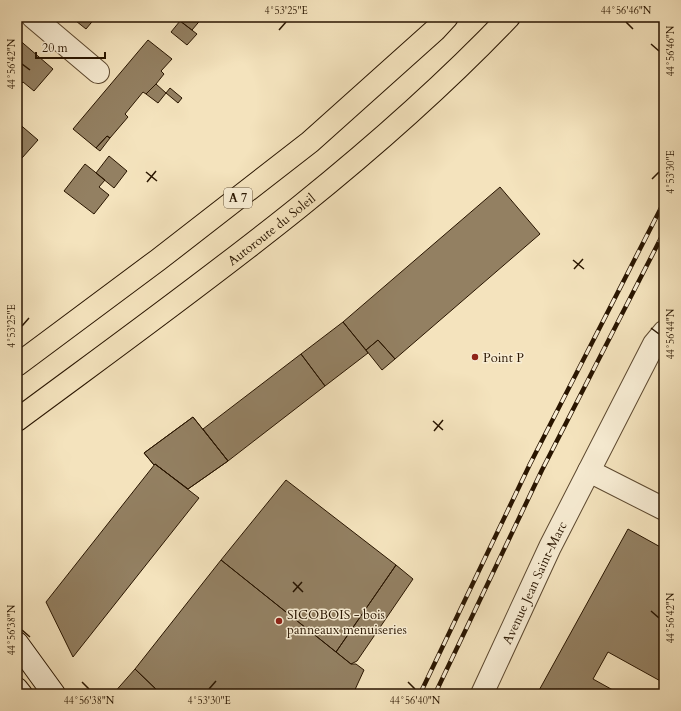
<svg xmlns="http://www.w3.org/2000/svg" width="681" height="711" font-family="Cardo,serif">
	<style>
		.building { fill: #938062; stroke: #291500 }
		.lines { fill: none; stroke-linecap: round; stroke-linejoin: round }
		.street-casing { stroke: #5c482f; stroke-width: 24 }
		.secondary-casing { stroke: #291500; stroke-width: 24 }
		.highway-casing { stroke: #291500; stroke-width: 24 }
		.street { stroke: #f8edd4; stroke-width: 22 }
		.secondary { stroke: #f8edd4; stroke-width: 22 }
		.highway { stroke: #f4e3bd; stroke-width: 22 }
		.rail-casing { stroke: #291500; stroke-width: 4.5 }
		.rail { stroke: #f8edd4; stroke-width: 3; stroke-dasharray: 9; stroke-linecap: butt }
		.ticks { fill: none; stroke: #291500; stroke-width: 1.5 }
		.poi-dot { fill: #8f2418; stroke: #f8edd4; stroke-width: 1.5 }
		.labels { text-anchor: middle; stroke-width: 3; stroke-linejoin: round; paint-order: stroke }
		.shield { fill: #f8edd4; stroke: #675640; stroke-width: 1 }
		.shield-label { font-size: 12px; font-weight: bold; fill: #291500 }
		.street-label { font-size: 13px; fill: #291500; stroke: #f8edd4 }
		.poi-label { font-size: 13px; fill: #291500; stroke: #f8edd4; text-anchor: start }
		.neatline { fill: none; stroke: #291500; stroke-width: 1.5 }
		.ticks-label { font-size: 10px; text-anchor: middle; fill: #291500 }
	</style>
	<rect width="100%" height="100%" fill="#f4e3bd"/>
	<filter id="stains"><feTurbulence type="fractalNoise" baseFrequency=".005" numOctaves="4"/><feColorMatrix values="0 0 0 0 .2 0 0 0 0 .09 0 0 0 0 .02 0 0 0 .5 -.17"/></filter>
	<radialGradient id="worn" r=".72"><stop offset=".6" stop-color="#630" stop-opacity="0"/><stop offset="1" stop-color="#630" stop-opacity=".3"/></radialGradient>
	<path class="building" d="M71,17H96L86,29Z
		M175,17H203L192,30Z
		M180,21L197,34L187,45L171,32Z
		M17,38L53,69L34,91L23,82L20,85L17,83Z
		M148,40L172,59L161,71L164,74L156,84L146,94L143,92L125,114L128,117L110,138L107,136L96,148L73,129Z
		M156,84L166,93L158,103L146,94Z
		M170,88L182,98L178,103L166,93Z
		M17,122L38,140L22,158L17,154Z
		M107,136L110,138L100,151L96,148Z
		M109,156L127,171L114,188L96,173Z
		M85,164L105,180L99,187L109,195L94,214L64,191Z
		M500,187L540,234L395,359L378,340L366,350L343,322Z
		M343,322L368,353L325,386L301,354Z
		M378,340L395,359L382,370L366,350Z
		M301,354L325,386L228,461L203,429Z
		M193,417L228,461L188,489L155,464L154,465L144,453Z
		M193,417L228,461L188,489L155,464L154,465L144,453Z
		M155,464L199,498L73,657L46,602Z
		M286,480L396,565L336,652L221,560Z
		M628,529L664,549V683L608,652L593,679L620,694H537Z
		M221,560L351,664H356L364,670L353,694H161L135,669Z
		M396,565L413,579L357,661L351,664L336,652Z
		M135,669L161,694H113Z"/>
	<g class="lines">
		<g class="street-casing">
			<g id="street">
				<path d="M33,17L98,72"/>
				<path d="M589,471L664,509"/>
				<path id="s1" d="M482,694L550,547L654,344L664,332"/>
			</g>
		</g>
		<g class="secondary-casing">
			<path id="secondary" d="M17,643L54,694
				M17,689L21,694"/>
		</g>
		<g class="highway-casing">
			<g id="highway">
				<path d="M17,365L158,260L310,142L435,30L447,17"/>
				<path id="s2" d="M17,420C187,294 362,171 509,17"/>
			</g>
		</g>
		<use href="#street" class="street"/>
		<use href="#secondary" class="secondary"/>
		<use href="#highway" class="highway"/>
		<g class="rail-casing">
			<path id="rail" d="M420,694L530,464L664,202
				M435,694L542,470L664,232"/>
		</g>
		<use href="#rail" class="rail"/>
	</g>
	<path class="ticks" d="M626,22L633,29M279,30L286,22M651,44L659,51M22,64L30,70M146,172L157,181M652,179L659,172M147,182L156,171M573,260L584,269M574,269L583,259M22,326L29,318M651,328L659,334M433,421L443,430M434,431L443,420M293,582L303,592M293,592L302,582M651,611L659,618M22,630L30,637M82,682L89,689M408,682L415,689M209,689L216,681"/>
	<g class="poi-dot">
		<circle cx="475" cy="357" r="4"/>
		<circle cx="279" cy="621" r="4"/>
	</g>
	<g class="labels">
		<rect class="shield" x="224" y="188" width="28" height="20" rx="3"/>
		<g class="shield-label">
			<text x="238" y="202">A 7</text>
		</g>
		<g class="street-label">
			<text dy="5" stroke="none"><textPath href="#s2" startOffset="318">Autoroute du Soleil</textPath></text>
			<text dy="5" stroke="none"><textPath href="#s1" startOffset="123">Avenue Jean Saint-Marc</textPath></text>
		</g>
		<g class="poi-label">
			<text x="483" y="362">Point P</text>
			<text x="287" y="619">SICOBOIS - bois<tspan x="287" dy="15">panneaux menuiseries</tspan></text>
		</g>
	</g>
	<rect width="681" height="711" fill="none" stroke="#f4e3bd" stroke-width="44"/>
	<path d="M36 52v6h69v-6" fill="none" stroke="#291500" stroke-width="2"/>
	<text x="42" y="52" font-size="12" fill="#291500" stroke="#f8edd4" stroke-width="3" paint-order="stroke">20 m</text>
	<rect x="22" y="22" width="637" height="667" class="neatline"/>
	<g class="ticks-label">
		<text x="286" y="14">4°53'25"E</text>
		<text x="626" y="14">44°56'46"N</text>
		<text transform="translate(670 51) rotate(-90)" y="4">44°56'46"N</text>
		<text transform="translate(11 64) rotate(-90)" y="4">44°56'42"N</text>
		<text transform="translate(670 172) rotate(-90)" y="4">4°53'30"E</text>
		<text transform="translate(11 326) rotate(-90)" y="4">4°53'25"E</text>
		<text transform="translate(670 334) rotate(-90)" y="4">44°56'44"N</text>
		<text transform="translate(670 618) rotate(-90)" y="4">44°56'42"N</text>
		<text transform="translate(11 630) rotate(-90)" y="4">44°56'38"N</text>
		<text x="89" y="704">44°56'38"N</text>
		<text x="209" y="704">4°53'30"E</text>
		<text x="415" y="704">44°56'40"N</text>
	</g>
	<rect width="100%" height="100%" filter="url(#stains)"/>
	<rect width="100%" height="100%" fill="url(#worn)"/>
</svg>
